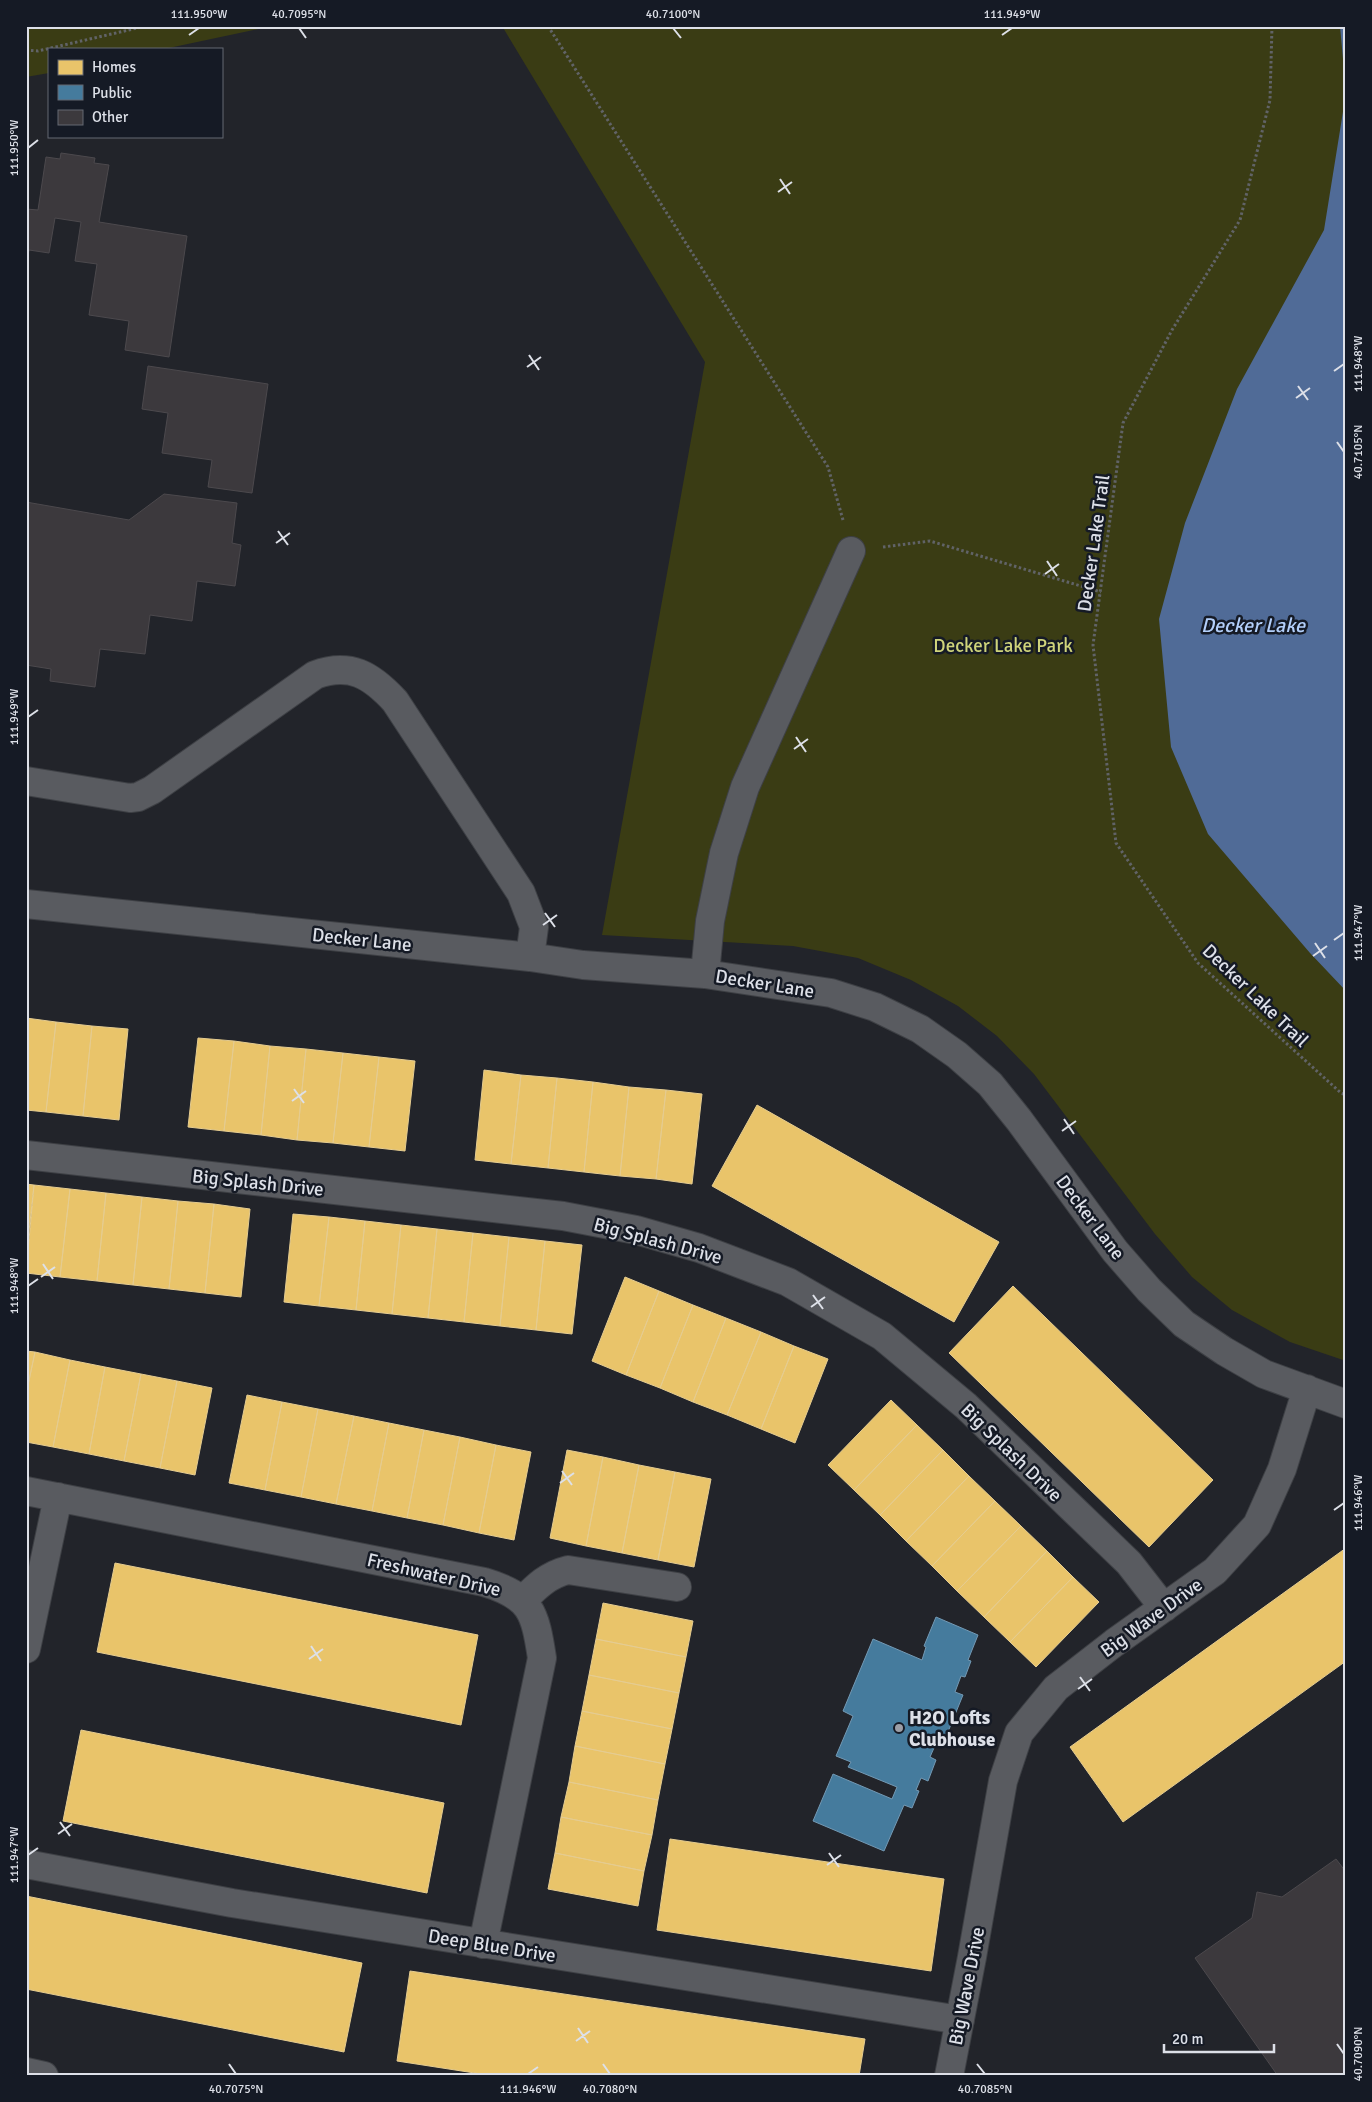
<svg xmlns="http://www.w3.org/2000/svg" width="1372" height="2102" font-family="Signika,sans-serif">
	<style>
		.green { fill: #3a3c14 }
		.water { fill: #506b97 }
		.homes { fill: #e9c46a; stroke: #e5cc90 }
		.public { fill: #457b9d; stroke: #7399b4 }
		.building { fill: #3c393d; stroke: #4c494d }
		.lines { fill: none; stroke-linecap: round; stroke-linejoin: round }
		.minor-casing { stroke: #3e4045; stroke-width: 30 }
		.path { stroke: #616367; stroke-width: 3; stroke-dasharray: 2.5 2.5; stroke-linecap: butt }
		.minor { stroke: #595b60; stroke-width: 28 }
		.ticks { fill: none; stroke: #dde0e8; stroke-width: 2 }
		.poi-dot { fill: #9c9ea6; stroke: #151a25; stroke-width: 2 }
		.labels { text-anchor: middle; stroke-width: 5; stroke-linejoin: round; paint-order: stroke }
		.street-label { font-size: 19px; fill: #dde0e8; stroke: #151a25 }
		.park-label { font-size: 19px; fill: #cfd47b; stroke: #151a25 }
		.poi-label { font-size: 19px; font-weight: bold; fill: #dde0e8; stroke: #151a25; text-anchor: start }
		.water-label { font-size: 20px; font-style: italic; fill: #b3cffa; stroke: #151a25 }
		.neatline { fill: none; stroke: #dde0e8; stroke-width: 2 }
		.ticks-label { font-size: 12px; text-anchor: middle; fill: #dde0e8 }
	</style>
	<rect width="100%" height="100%" fill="#22242a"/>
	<path class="green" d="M26,26H273L164,49H49V73L26,77Z
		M502,26H1346V1361L1290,1342L1232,1310L1192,1277L1155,1234L1034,1074L997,1036L958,1006L911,980L858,958L793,946L602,935L705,362Z"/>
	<path class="water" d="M1340,26H1346V92Z
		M1346,93V991L1310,953L1208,834L1171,747L1159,619L1185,523L1237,389L1324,230Z"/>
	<path class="homes" d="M26,1018L56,1022L46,1112L26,1110Z
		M56,1022L92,1026L83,1116L46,1112Z
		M92,1026L128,1029L119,1120L83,1116Z
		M198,1038L234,1041L224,1131L188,1127Z
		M234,1041L270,1046L261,1135L224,1131Z
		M270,1046L306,1049L297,1140L261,1135Z
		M306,1049L343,1053L333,1143L297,1140Z
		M343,1053L379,1057L369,1147L333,1143Z
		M379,1057L415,1061L405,1151L369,1147Z
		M484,1070L521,1075L511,1164L475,1160Z
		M521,1075L557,1078L548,1168L511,1164Z
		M557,1078L593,1082L584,1172L548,1168Z
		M593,1082L629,1087L620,1176L584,1172Z
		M629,1087L666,1090L656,1179L620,1176Z
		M666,1090L702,1094L692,1184L656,1179Z
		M757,1105L999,1242L954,1322L712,1186Z
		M26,1184L34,1185L26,1259Z
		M34,1185L70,1189L60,1277L26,1273Z
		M70,1189L106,1193L97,1281L60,1277Z
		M106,1193L142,1197L133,1285L97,1281Z
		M142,1197L178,1201L169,1289L133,1285Z
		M178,1201L214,1204L205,1293L169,1289Z
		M214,1204L250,1209L241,1297L205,1293Z
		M293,1214L329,1217L319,1306L284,1302Z
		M329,1217L365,1221L356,1310L319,1306Z
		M365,1221L401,1225L392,1314L356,1310Z
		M401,1225L437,1229L428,1318L392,1314Z
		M437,1229L473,1233L464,1322L428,1318Z
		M473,1233L509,1237L500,1326L464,1322Z
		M509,1237L545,1241L536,1330L500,1326Z
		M545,1241L582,1245L572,1334L536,1330Z
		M625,1277L659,1291L626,1375L592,1361Z
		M1013,1286L1213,1480L1149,1547L949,1353Z
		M659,1291L693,1305L660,1388L626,1375Z
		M693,1305L726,1318L693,1402L660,1388Z
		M726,1318L761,1332L727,1415L693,1402Z
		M761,1332L794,1346L761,1429L727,1415Z
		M794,1346L828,1359L795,1443L761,1429Z
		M26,1351L35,1352L26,1395Z
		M35,1352L70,1360L53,1447L26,1442V1395Z
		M70,1360L105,1367L89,1454L53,1447Z
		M105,1367L141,1374L124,1461L89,1454Z
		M141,1374L177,1381L160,1468L124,1461Z
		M177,1381L212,1388L195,1475L160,1468Z
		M247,1395L282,1402L265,1490L229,1483Z
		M891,1400L917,1425L854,1490L828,1465Z
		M282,1402L318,1409L301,1497L265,1490Z
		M318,1409L354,1416L336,1504L301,1497Z
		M354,1416L389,1423L372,1511L336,1504Z
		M389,1423L424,1430L407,1518L372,1511Z
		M917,1425L943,1450L880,1515L854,1490Z
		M424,1430L460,1437L443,1525L407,1518Z
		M460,1437L496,1445L479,1533L443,1525Z
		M496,1445L531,1452L514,1540L479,1533Z
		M567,1450L603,1457L586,1546L550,1538Z
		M943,1450L969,1476L906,1541L880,1515Z
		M603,1457L639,1465L622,1553L586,1546Z
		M639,1465L675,1472L658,1560L622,1553Z
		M675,1472L711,1479L694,1567L658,1560Z
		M969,1476L995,1501L932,1566L906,1541Z
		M995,1501L1021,1526L957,1591L932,1566Z
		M1021,1526L1047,1551L984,1617L957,1591Z
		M1346,1548V1661L1123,1822L1070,1747Z
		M1047,1551L1073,1577L1010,1642L984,1617Z
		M115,1563L478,1635L461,1725L97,1652Z
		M1073,1577L1099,1602L1036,1667L1010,1642Z
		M603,1603L693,1621L686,1657L596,1639Z
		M596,1639L686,1657L679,1693L589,1675Z
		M589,1675L679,1693L672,1729L582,1711Z
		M582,1711L672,1729L665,1764L575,1746Z
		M81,1730L444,1803L427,1893L63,1821Z
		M575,1746L665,1764L658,1800L569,1782Z
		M569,1782L658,1800L652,1835L561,1817Z
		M561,1817L652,1835L644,1871L555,1853Z
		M670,1839L944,1879L931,1971L657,1930Z
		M555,1853L644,1871L638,1906L548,1889Z
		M26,1896L362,1963L344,2052L26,1989Z
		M410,1971L865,2039L859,2076H494L397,2061Z"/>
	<path class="public" d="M936,1617L978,1635L968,1660L971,1661L965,1677L961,1676L955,1692L963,1695L943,1744L937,1741L930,1757L936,1760L928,1781L921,1778L916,1790L919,1791L912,1808L904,1805L884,1851L813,1821L833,1774L892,1799L897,1787L848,1767L851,1762L836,1756L853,1716L843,1711L873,1639L922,1660L926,1647L924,1646Z"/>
	<path class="building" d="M61,153L95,158L94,163L109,165L99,222L187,236L169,357L125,350L129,321L89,315L97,264L75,261L81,222L55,218L49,253L29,250L26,268V209L38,210L46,157L60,159Z
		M148,366L268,384L252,493L208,487L212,460L162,453L168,413L142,409Z
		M164,494L237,503L232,543L241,545L235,586L197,581L192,621L150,615L145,654L100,649L95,687L50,681L51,669L26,665V502L129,520Z
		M1336,1859L1346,1872V2076H1278L1195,1958L1252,1918L1257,1892L1282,1897Z"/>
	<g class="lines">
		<g class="minor-casing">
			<path id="minor" d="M26,781L130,798L138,797L152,790L315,675C350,662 371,675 395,701L521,893L534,927L530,957
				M26,904L530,957L583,965L705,974L831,993L875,1007L920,1029L957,1055L990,1084L1019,1120L1115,1251L1149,1290L1184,1324L1224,1351L1264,1374L1346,1404
				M705,974L710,921L724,853L745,787L851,551
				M26,1155L563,1216L636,1230L699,1248L788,1282L882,1336L966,1406L1129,1563L1164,1608
				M26,1491L484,1582C531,1596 535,1612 542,1658L483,1944
				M523,1600C537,1586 548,1575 568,1570L677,1587
				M26,1649L58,1497
				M26,1864L232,1903L960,2020
				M26,2072L44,2076
				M949,2076L972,1957L1003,1781L1019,1733L1056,1688L1114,1643L1215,1571L1257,1525L1282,1469L1307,1389"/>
		</g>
		<path class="path" d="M548,26L828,467L843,520
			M1272,26L1270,100L1240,220L1172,330L1123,423L1093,645L1116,843L1198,963L1341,1093L1346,1095
			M26,50L38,51L146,26
			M883,547L930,541L1101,592"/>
		<use href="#minor" class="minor"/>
	</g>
	<path class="ticks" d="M299,28L306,38M673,28L681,38M189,35L199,28M1002,35L1012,28M28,148L38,140M780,179L790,194M778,192L792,182M529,355L539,370M527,367L541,357M1334,371L1344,364M1298,386L1308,400M1296,398L1310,388M1337,442L1344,452M278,531L288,545M276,543L290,533M1047,561L1057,576M1045,574L1059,564M28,717L38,710M796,737L806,752M794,749L808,739M545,913L555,927M543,925L557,915M1334,940L1344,933M1315,943L1325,958M1313,956L1327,946M294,1089L304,1103M292,1101L306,1091M1064,1119L1074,1134M1062,1131L1076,1121M43,1264L53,1279M41,1277L55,1267M28,1286L38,1279M813,1295L823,1309M811,1307L825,1297M562,1471L572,1485M560,1483L574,1473M1334,1510L1344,1503M311,1646L321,1661M309,1659L323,1649M1080,1677L1090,1691M1078,1689L1092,1679M60,1822L70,1836M58,1834L72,1824M829,1853L839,1867M28,1855L38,1848M827,1865L841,1855M578,2028L588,2043M576,2041L590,2031M1337,2044L1344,2054M229,2064L236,2074M603,2064L610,2074M977,2064L985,2074M528,2074L538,2067"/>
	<circle class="poi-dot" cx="899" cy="1728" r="5"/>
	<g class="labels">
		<g class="street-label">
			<text transform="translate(1093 543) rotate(-82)" y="7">Decker Lake Trail</text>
			<text transform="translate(362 939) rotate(6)" y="7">Decker Lane</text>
			<text transform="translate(765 983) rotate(9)" y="7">Decker Lane</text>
			<text transform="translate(1256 995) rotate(44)" y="7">Decker Lake Trail</text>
			<text transform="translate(258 1182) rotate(6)" y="7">Big Splash Drive</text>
			<text transform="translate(1091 1217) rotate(53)" y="7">Decker Lane</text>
			<text transform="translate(658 1240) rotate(15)" y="7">Big Splash Drive</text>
			<text transform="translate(1012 1452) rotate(44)" y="7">Big Splash Drive</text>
			<text transform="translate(434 1574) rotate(13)" y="7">Freshwater Drive</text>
			<text transform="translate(1151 1617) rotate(-36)" y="7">Big Wave Drive</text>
			<text transform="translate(492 1945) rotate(9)" y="7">Deep Blue Drive</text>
			<text transform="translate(966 1986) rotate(-79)" y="7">Big Wave Drive</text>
		</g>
		<g class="park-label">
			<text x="1003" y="652">Decker Lake Park</text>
		</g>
		<g class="poi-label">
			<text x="909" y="1724">H2O Lofts<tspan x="909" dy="22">Clubhouse</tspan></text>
		</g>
		<g class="water-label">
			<text x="1253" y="632">Decker Lake</text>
		</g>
	</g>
	<rect width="1372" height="2102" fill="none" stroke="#151a25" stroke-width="55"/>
	<rect x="48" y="48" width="175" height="90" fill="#151a25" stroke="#656973"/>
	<rect x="58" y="60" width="25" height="15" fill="#e9c46a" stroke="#656973"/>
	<text x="92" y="72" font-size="15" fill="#dde0e8">Homes</text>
	<rect x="58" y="85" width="25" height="15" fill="#457b9d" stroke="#656973"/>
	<text x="92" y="98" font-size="15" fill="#dde0e8">Public</text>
	<rect x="58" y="110" width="25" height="15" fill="#3c393d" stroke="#656973"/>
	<text x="92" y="122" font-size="15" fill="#dde0e8">Other</text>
	<path d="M1164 2044v8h110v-8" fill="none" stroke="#dde0e8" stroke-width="2.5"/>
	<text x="1172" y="2044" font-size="15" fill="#dde0e8" stroke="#151a25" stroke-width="4" paint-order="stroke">20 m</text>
	<rect x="28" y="28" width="1316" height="2046" class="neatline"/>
	<g class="ticks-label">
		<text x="199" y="18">111.950°W</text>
		<text x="299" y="18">40.7095°N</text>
		<text x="673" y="18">40.7100°N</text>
		<text x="1012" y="18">111.949°W</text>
		<text transform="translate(14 148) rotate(-90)" y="4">111.950°W</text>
		<text transform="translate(1358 364) rotate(-90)" y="4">111.948°W</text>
		<text transform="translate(1358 452) rotate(-90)" y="4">40.7105°N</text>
		<text transform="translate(14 717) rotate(-90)" y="4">111.949°W</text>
		<text transform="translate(1358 933) rotate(-90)" y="4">111.947°W</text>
		<text transform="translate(14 1286) rotate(-90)" y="4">111.948°W</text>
		<text transform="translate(1358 1503) rotate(-90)" y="4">111.946°W</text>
		<text transform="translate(14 1855) rotate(-90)" y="4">111.947°W</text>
		<text transform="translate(1358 2054) rotate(-90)" y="4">40.7090°N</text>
		<text x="236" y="2093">40.7075°N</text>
		<text x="528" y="2093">111.946°W</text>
		<text x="610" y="2093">40.7080°N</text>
		<text x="985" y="2093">40.7085°N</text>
	</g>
</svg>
